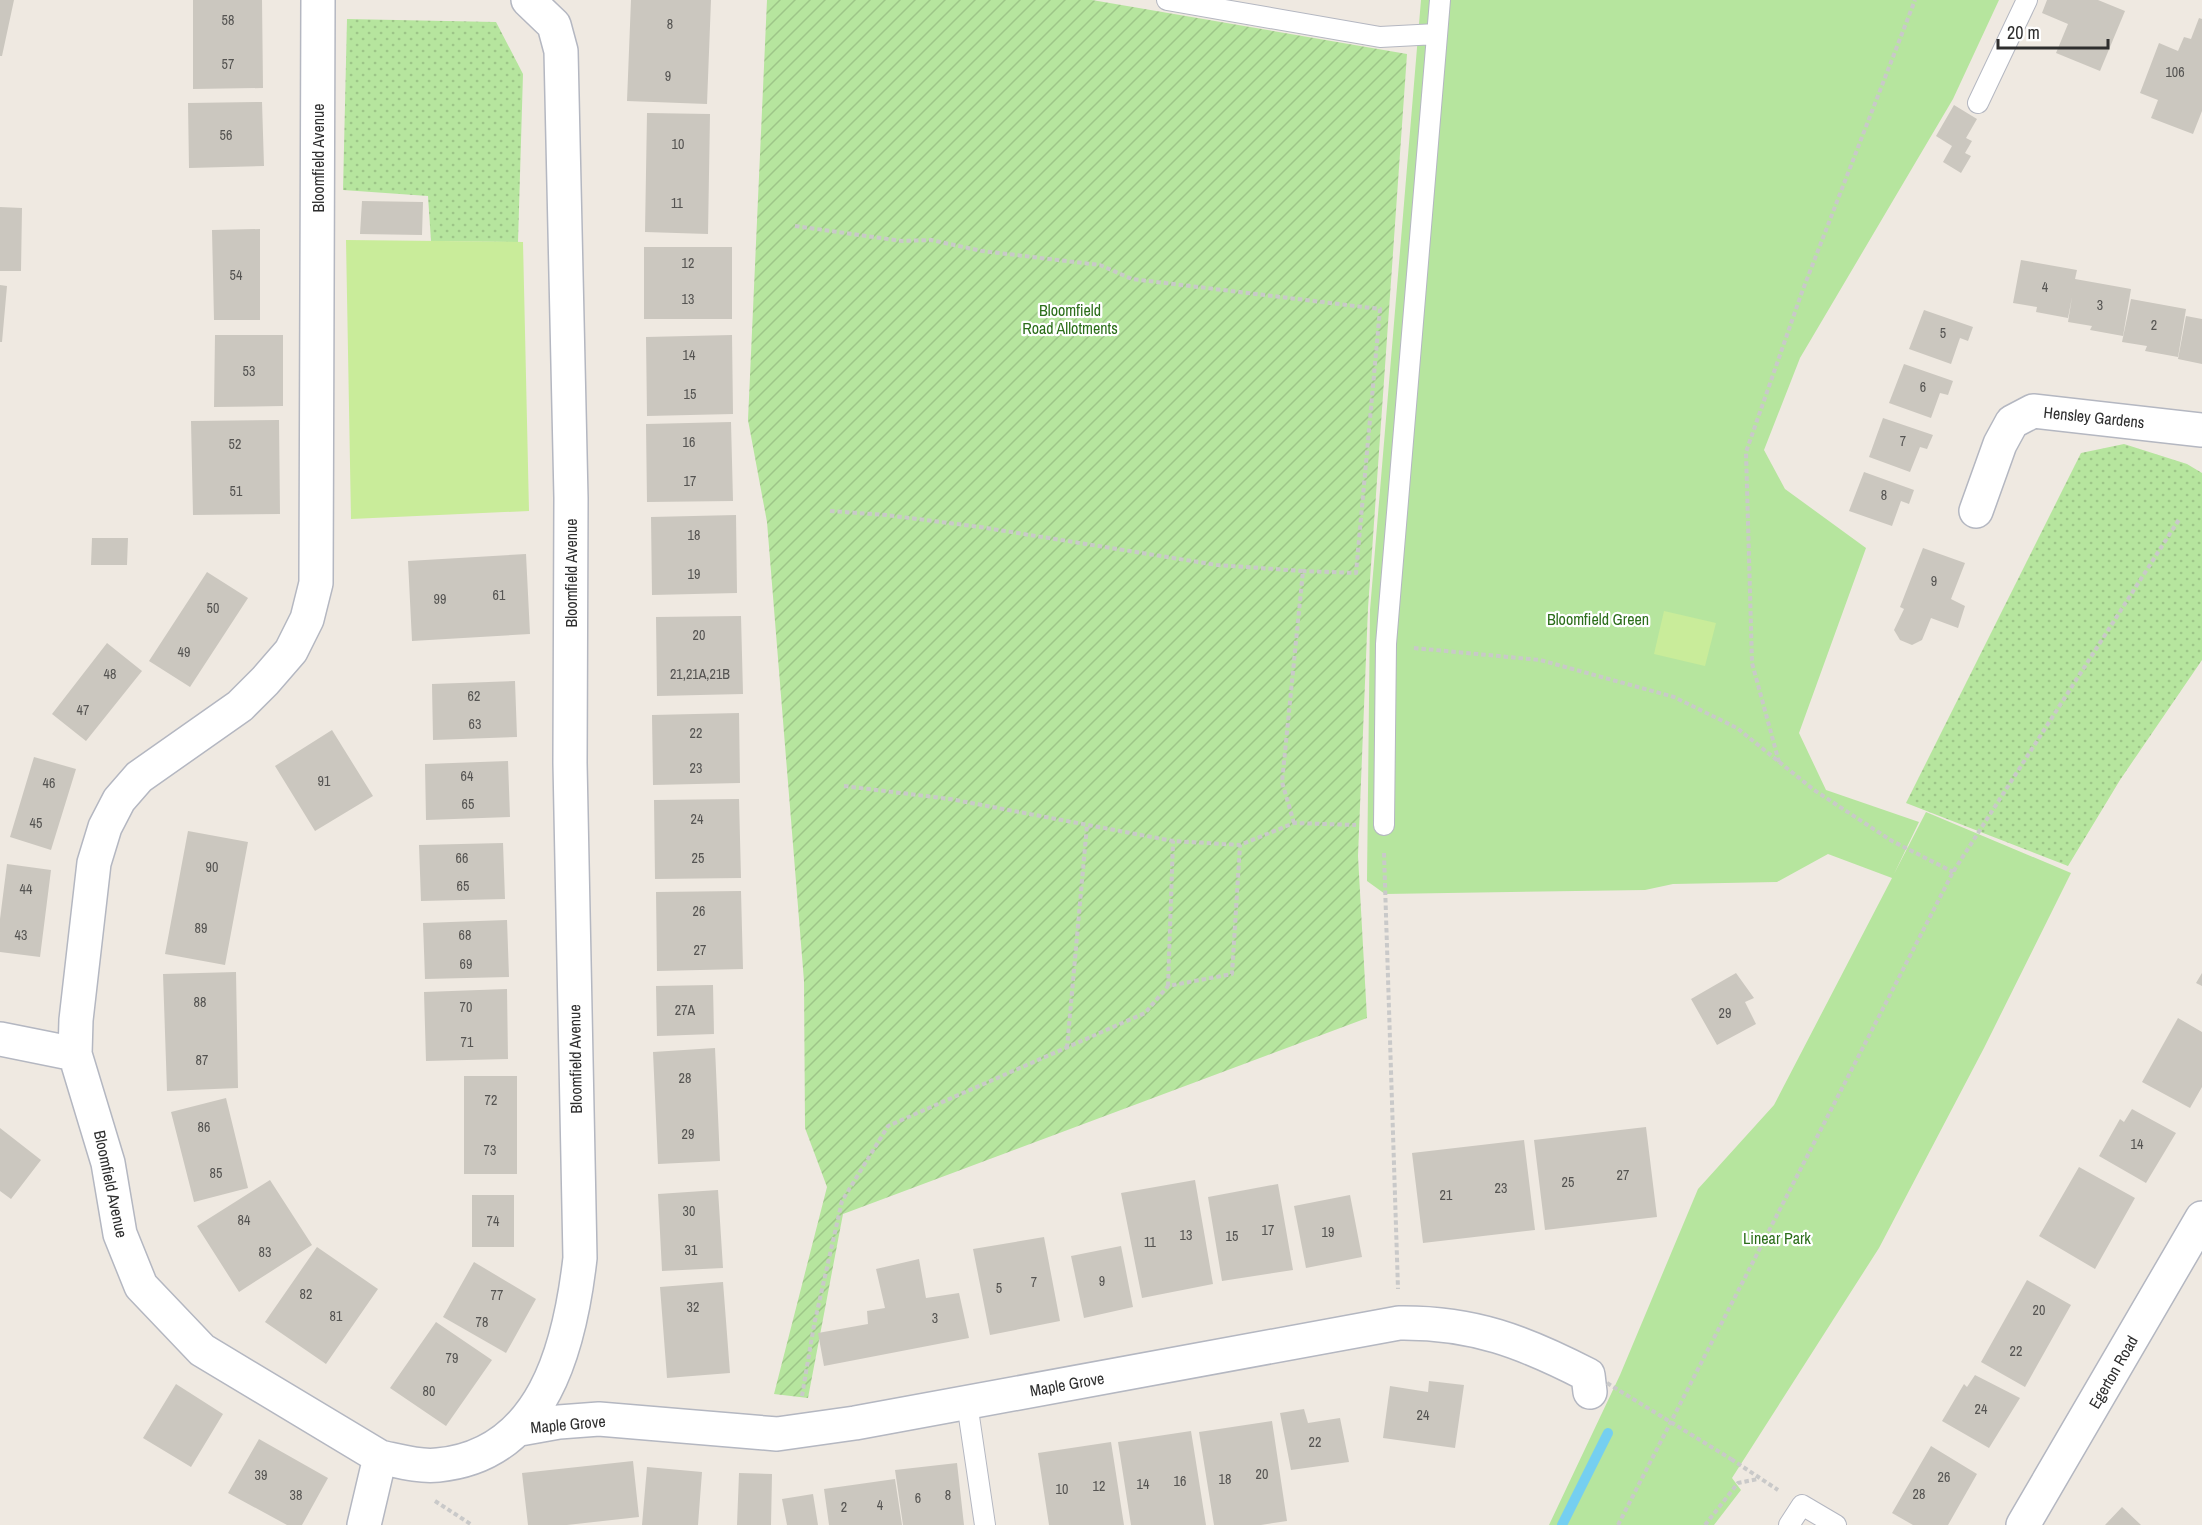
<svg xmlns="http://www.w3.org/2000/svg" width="2202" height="1525" font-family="'Archivo Narrow',sans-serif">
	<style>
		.grass { fill: url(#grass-dots) }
		.park { fill: #b6e59e }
		.garden { fill: url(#garden-furrows) }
		.pitch { fill: #c9ec9a }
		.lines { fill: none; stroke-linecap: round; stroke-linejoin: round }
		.stream { stroke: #75cff0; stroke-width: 10 }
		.building { fill: #cbc7bf }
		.service-casing { stroke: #b4b7c1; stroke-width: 22 }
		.minor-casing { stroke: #b4b7c1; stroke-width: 36 }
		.path { stroke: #c9c9c9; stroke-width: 4; stroke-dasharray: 4.5 3; stroke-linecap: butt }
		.service { stroke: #fff; stroke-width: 20 }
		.minor { stroke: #fff; stroke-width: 33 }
		.path-bridge { stroke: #c9c9c9; stroke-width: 4; stroke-dasharray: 4.5 3; stroke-linecap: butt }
		.labels { text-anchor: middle; stroke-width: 4.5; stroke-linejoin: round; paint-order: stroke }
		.number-label { font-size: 14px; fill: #555452 }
		.street-label { font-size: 16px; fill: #2e2e2e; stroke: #fff }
		.park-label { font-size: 16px; fill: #2c6e1b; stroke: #fff }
	</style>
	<defs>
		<pattern id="grass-dots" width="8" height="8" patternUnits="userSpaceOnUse" patternTransform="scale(1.5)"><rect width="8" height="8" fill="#b6e59e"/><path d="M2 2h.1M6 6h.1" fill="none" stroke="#9dc588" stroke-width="1.8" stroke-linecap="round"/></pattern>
		<pattern id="garden-furrows" width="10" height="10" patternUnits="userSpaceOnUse" patternTransform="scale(1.5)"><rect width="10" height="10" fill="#b6e59e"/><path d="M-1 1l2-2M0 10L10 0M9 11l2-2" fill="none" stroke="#9dc588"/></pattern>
	</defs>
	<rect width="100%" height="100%" fill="#efe9e1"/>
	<path class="grass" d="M347,19L496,22L523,74L518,242L431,241L428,196L343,190Z
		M2124,444L2187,464L2202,473V660L2120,780L2068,866L1906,803L2081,453Z"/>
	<path class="park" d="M1421,0H1999L1953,99L1800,358L1764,450L1785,489L1866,548L1799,733L1826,790L1919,822L1894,874L1926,812L2071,873L1984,1048L1879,1248L1732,1478L1741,1490L1714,1525H1549L1620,1375L1698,1189L1774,1105L1892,878L1828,854L1777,882L1673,884L1645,890L1385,894L1367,881L1370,610Z"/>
	<path class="garden" d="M767,0H1092L1407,54L1368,608L1358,856L1367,1018L843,1214L808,1398L774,1394L827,1187L805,1128L804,981L767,522L748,420Z"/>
	<path class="pitch" d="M346,240L523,242L529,511L351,519Z
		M1664,611L1716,623L1705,666L1654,654Z"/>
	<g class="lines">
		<path class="stream" d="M1562,1525L1608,1433"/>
	</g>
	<path class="building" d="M0,0H14L2,56H0Z
		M193,0H262L263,88L193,89Z
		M631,0H711L707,104L627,101Z
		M2047,0H2098L2125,11L2100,71L2056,53L2068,24L2042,13Z
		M2199,18L2202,19V111L2193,134L2151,118L2158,100L2140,93L2159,43L2178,51L2184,37L2191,39Z
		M262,102L264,166L189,168L188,103Z
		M1954,105L1977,119L1966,138L1972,141L1965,153L1971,156L1961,173L1943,162L1952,146L1936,136Z
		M647,113L710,114L708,234L645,232Z
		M362,201L423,202L422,235L360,234Z
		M0,207L22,208L21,271H0Z
		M260,229V320H214L212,230Z
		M644,247H732V319H644Z
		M2021,260L2077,270L2075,279L2131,289L2123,336L2090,330L2092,326L2068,322L2072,297L2068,318L2036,312L2037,307L2013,303Z
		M0,285L7,286L2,342H0Z
		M2131,299L2186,309L2178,357L2145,351L2147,346L2122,342Z
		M1924,310L1973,327L1968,341L1960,338L1951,364L1909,349Z
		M2186,316L2202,319V364L2178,359Z
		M215,335H283V406L214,407Z
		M732,335L733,414L647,416L646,337Z
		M1904,364L1953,381L1948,395L1940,393L1931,418L1889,403Z
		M1883,418L1933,435L1927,449L1920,447L1910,472L1869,457Z
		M279,420L280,514L193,515L191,421Z
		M731,422L733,501L647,502L646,424Z
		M1864,472L1914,490L1909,504L1901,501L1892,526L1849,511Z
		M736,515L737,593L652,595L651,517Z
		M92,538H128L127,565H91Z
		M1923,548L1965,563L1951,599L1965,606L1958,628L1931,618L1922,640L1912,645L1900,640L1894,630L1904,609L1900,607Z
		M526,554L530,634L412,641L408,561Z
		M207,572L248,598L190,687L149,661Z
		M741,616L743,694L657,696L656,617Z
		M107,643L142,671L86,741L52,714Z
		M515,681L517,737L433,740L432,684Z
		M739,713L740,783L653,785L652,715Z
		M332,730L373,796L315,831L275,766Z
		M34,757L76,769L51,850L10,837Z
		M508,761L510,817L426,820L425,764Z
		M739,799L741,878L655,879L654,800Z
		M188,831L248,842L225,965L165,954Z
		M503,843L505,899L421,901L419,845Z
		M7,864L51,870L40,957L0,952V919Z
		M741,891L743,969L657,971L656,892Z
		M507,920L509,977L425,979L423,923Z
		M236,972L238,1088L167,1091L163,974Z
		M1736,973L1754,998L1745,1002L1756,1024L1717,1045L1691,999Z
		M2202,973V986L2196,983Z
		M713,985L714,1034L657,1036L656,986Z
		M507,989L508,1059L426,1061L424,992Z
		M2178,1018L2202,1032V1087L2190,1108L2142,1082Z
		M715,1048L720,1161L658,1164L653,1052Z
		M464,1076H517V1174H464Z
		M226,1098L248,1188L194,1202L171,1112Z
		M2132,1109L2176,1133L2146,1183L2099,1156L2120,1119L2124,1122Z
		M1646,1127L1657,1217L1545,1230L1534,1140Z
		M0,1128L41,1160L11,1199L0,1191Z
		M1524,1140L1535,1230L1423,1243L1412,1153Z
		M2079,1167L2135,1198L2095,1269L2039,1236Z
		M270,1180L312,1245L239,1292L197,1226Z
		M1195,1180L1213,1284L1142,1298L1121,1193Z
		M1278,1184L1293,1270L1222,1281L1208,1197Z
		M718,1190L723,1268L662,1271L658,1194Z
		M472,1195H514V1247H472Z
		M1350,1195L1362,1257L1306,1268L1294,1206Z
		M1044,1237L1060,1321L990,1335L973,1249Z
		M1121,1246L1133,1307L1084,1318L1071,1256Z
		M317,1247L378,1289L326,1364L265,1322Z
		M919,1259L926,1298L959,1293L969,1338L824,1366L818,1333L868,1324L867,1311L885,1308L876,1269Z
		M474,1262L536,1299L506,1353L443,1317Z
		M2027,1280L2071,1305L2025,1387L1981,1362Z
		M723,1282L730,1373L667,1378L660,1287Z
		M436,1322L492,1360L446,1426L390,1388Z
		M1975,1375L2020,1398L1989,1448L1942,1421L1964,1384L1967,1387Z
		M1429,1381L1464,1385L1455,1448L1383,1438L1390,1386L1428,1392Z
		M176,1384L223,1414L191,1467L143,1438Z
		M1304,1409L1308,1423L1340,1418L1349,1462L1291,1470L1280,1413Z
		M1272,1421L1287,1521L1261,1525H1214L1199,1432Z
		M1191,1431L1206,1525H1131L1118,1442Z
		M259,1439L328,1478L302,1525H287L228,1493Z
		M1111,1442L1124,1525H1049L1038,1453Z
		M1931,1446L1977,1474L1948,1525H1913L1892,1513Z
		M633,1461L639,1517L567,1525H528L522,1473Z
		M957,1463L964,1525H903L895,1470Z
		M647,1467L702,1472L698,1525H642Z
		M739,1473L772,1474L771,1525H737Z
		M895,1479L902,1525H829L824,1489Z
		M813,1494L818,1525H787L782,1499Z
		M2122,1507L2141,1525H2105Z"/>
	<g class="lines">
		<g class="service-casing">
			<path id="service" d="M1167,0L1380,37L1437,34
				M1978,103L2027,0
				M1384,825L1386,644L1440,0
				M967,1403L985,1525
				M1789,1525L1802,1505L1836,1525"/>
		</g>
		<g class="minor-casing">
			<path id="minor" d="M318,0L316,583L307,619L291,651L265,681L240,706L139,777L119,800L105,827L94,863L76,1020L75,1054L108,1163L120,1234L141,1286L202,1350L380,1457C399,1461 419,1467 438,1465C544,1455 570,1346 580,1258L570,763L571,498L561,51L554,25L528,0
				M1976,511L2000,444L2012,422L2033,411L2202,430
				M0,1039L75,1054
				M520,1429L559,1422L599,1419L777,1434L855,1423L1399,1323C1473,1322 1524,1342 1588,1375L1590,1392
				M364,1525L380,1457
				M2023,1525L2202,1218"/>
		</g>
		<path class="path" d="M795,226L902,241L931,240L982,251L1100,265L1132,279L1380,309L1356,573L1303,571
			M830,511L886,515L980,527L1217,565L1303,571L1282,782L1294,823
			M1414,648L1540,660L1674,697L1737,728L1814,790L1892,841L1953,872
			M1779,762L1752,663L1746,452L1802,292L1915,0
			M844,786L950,799L1173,841L1240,845L1294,823L1356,825
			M1384,853L1398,1289
			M1168,986L1173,841
			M1067,1048L1087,825
			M802,1396L814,1325L842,1201L888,1126L1145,1013L1168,986L1232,974L1240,845
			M1731,1459L1778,1490
			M435,1501L472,1525
			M1618,1525L1953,872L2180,518
			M1705,1525L1738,1483L1758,1479"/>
		<use href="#service" class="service"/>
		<use href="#minor" class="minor"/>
		<path class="path-bridge" d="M1607,1383L1731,1459"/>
	</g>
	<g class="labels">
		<g class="number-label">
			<text x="228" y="25">58</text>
			<text x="670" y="29">8</text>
			<text x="228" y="69">57</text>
			<text x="2175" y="77">106</text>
			<text x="668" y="81">9</text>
			<text x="226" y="140">56</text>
			<text x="678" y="149">10</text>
			<text x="677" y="208">11</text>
			<text x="688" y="268">12</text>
			<text x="236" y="280">54</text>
			<text x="2045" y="292">4</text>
			<text x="688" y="304">13</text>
			<text x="2100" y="310">3</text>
			<text x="2154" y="330">2</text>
			<text x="1943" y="338">5</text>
			<text x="689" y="360">14</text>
			<text x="249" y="376">53</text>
			<text x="1923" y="392">6</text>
			<text x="690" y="399">15</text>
			<text x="1903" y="446">7</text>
			<text x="689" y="447">16</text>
			<text x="235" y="449">52</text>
			<text x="690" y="486">17</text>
			<text x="236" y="496">51</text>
			<text x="1884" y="500">8</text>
			<text x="694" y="540">18</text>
			<text x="694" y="579">19</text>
			<text x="1934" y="586">9</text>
			<text x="499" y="600">61</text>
			<text x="440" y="604">99</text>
			<text x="213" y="613">50</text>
			<text x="699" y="640">20</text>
			<text x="184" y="657">49</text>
			<text x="110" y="679">48</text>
			<text x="700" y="679">21,21A,21B</text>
			<text x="474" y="701">62</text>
			<text x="83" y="715">47</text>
			<text x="475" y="729">63</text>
			<text x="696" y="738">22</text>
			<text x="696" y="773">23</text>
			<text x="467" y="781">64</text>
			<text x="324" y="786">91</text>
			<text x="49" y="788">46</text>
			<text x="468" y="809">65</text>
			<text x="697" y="824">24</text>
			<text x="36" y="828">45</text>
			<text x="462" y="863">66</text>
			<text x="698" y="863">25</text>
			<text x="212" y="872">90</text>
			<text x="463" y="891">65</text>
			<text x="26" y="894">44</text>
			<text x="699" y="916">26</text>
			<text x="201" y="933">89</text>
			<text x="21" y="940">43</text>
			<text x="465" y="940">68</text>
			<text x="700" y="955">27</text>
			<text x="466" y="969">69</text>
			<text x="200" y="1007">88</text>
			<text x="466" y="1012">70</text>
			<text x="685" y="1015">27A</text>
			<text x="1725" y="1018">29</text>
			<text x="467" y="1047">71</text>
			<text x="202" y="1065">87</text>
			<text x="685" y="1083">28</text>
			<text x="491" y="1105">72</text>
			<text x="204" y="1132">86</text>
			<text x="688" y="1139">29</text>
			<text x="2137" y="1149">14</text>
			<text x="490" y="1155">73</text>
			<text x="216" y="1178">85</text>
			<text x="1623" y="1180">27</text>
			<text x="1568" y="1187">25</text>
			<text x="1501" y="1193">23</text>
			<text x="1446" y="1200">21</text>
			<text x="689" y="1216">30</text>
			<text x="244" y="1225">84</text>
			<text x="493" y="1226">74</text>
			<text x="1268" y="1235">17</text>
			<text x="1328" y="1237">19</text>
			<text x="1186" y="1240">13</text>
			<text x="1232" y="1241">15</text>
			<text x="1150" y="1247">11</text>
			<text x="691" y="1255">31</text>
			<text x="265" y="1257">83</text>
			<text x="1102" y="1286">9</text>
			<text x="1034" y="1287">7</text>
			<text x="999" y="1293">5</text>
			<text x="306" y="1299">82</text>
			<text x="497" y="1300">77</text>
			<text x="693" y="1312">32</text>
			<text x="2039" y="1315">20</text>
			<text x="336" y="1321">81</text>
			<text x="935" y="1323">3</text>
			<text x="482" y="1327">78</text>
			<text x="2016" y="1356">22</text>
			<text x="452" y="1363">79</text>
			<text x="429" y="1396">80</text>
			<text x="1981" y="1414">24</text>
			<text x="1423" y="1420">24</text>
			<text x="1315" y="1447">22</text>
			<text x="1262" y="1479">20</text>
			<text x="261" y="1480">39</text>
			<text x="1944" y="1482">26</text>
			<text x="1225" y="1484">18</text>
			<text x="1180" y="1486">16</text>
			<text x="1143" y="1489">14</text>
			<text x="1099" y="1491">12</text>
			<text x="1062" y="1494">10</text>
			<text x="1919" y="1499">28</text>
			<text x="296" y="1500">38</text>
			<text x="948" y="1500">8</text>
			<text x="918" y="1503">6</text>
			<text x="880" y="1510">4</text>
			<text x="844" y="1512">2</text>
		</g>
		<g class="street-label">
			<text transform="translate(318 158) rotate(-90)" y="6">Bloomfield Avenue</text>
			<text transform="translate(2094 417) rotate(6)" y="6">Hensley Gardens</text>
			<text transform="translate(571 573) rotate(-90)" y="6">Bloomfield Avenue</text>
			<text transform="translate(575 1059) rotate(-91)" y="6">Bloomfield Avenue</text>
			<text transform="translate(111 1184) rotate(78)" y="6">Bloomfield Avenue</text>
			<text transform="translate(2113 1372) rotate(-60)" y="6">Egerton Road</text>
			<text transform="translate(1067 1384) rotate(-10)" y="6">Maple Grove</text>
			<text transform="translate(568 1424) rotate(-5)" y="6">Maple Grove</text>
		</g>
		<g class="park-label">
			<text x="1070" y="316">Bloomfield<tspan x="1070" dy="18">Road Allotments</tspan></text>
			<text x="1598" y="625">Bloomfield Green</text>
			<text x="1777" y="1244">Linear Park</text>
		</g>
	</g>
	<path d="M1998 39v9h110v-9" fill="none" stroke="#2e2e2e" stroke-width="3"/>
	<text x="2007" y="39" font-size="18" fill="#2e2e2e" stroke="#ffffff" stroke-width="4.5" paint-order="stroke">20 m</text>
</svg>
